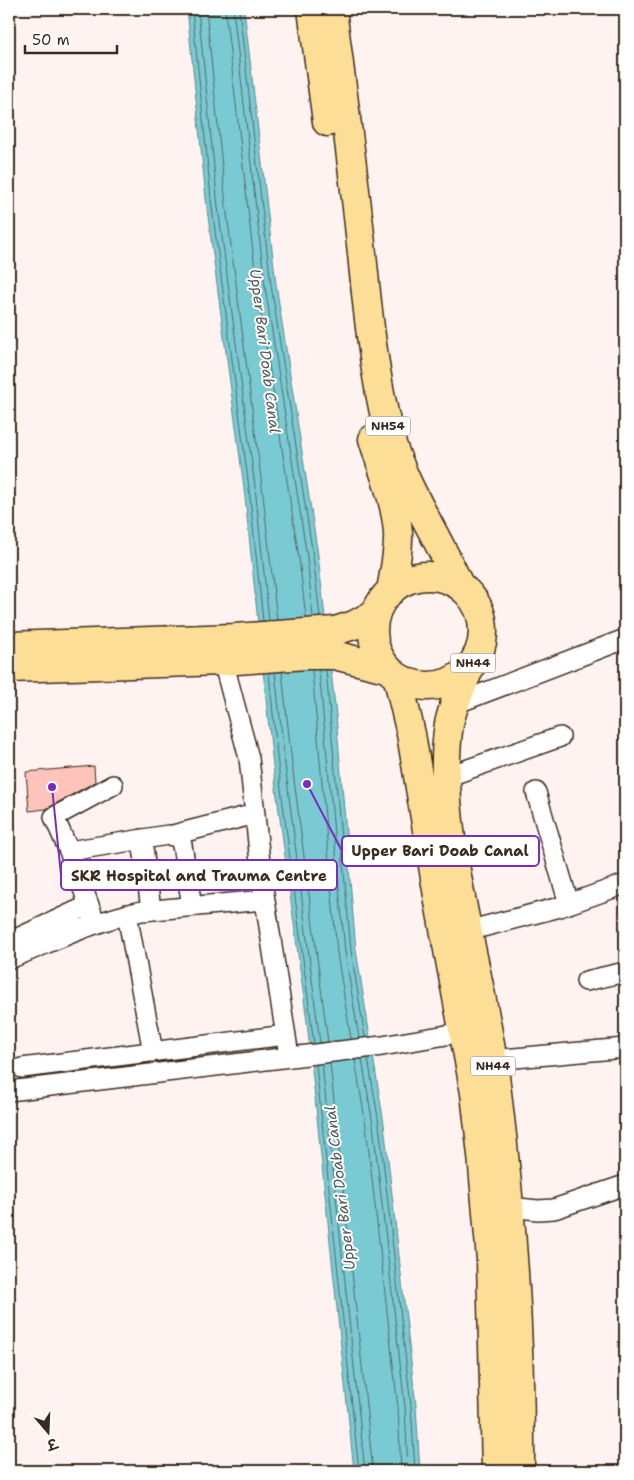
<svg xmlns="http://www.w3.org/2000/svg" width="634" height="1480" font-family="'Shantell Sans','Playpen Sans Deva',sans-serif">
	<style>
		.water { fill: #7acad4; stroke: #618a8b }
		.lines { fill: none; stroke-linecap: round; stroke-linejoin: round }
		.shore { stroke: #546a67; stroke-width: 1 }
		.building { fill: #fec3ba; stroke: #3b2a1e }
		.minor-casing { stroke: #3b2a1e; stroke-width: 22 }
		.highway-casing { stroke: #3b2a1e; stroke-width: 31 }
		.minor { stroke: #fff; stroke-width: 19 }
		.highway { stroke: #fdde96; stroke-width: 28 }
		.labels { text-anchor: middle; stroke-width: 4; stroke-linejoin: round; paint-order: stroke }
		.shield { fill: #fff; stroke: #766a62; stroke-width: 1 }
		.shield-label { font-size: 12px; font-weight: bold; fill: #3b2a1e }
		.water-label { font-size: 15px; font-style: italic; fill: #4e5a55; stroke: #fff }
		.leader { fill: none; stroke: #7b2cbf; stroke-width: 2 }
		.callout-dot { fill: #7b2cbf; stroke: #fff; stroke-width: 2 }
		.callout { fill: #fff; stroke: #7b2cbf; stroke-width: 2 }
		.callout-label { font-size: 15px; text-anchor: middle; font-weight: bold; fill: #3b2a1e }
	</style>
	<rect width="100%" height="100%" fill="#fff3f1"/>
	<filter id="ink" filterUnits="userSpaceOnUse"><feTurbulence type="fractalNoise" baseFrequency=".02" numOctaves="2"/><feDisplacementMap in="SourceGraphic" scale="10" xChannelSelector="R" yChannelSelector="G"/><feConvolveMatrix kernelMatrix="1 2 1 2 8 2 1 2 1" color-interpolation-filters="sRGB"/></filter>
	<g filter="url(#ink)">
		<path class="water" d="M187,9H244L276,284L318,555L336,715L356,950L384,1124L416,1406L420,1471H354L307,1022L273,766L244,488L207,209Z"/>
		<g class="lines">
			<path class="shore" d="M192,9L212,208L249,488L263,621
				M198,9L218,207L255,487L269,621
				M206,9L226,206L262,486L277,620
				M225,9L257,287L299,558L306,618
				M233,9L265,286L307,557L313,617
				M239,9L271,285L313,556L320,617
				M312,670L337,953L351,1039
				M319,670L345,952L359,1038
				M326,670L351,951L365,1037
				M275,672L285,764L320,1043
				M282,672L292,764L328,1042
				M269,673L278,765L314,1044
				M368,1058L379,1124L411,1406L415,1471
				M362,1059L373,1125L405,1407L408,1471
				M355,1060L366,1126L398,1408L401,1471
				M330,1063L373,1471
				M322,1064L365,1471
				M316,1065L359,1471"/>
		</g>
		<path class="building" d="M94,766L95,782L46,809L29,811L26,772Z"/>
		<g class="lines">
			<g class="minor-casing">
				<path id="minor" d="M223,661L249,758L262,881L289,1056
					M455,704L625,639
					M446,777L560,737
					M536,792L569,904
					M173,835L255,814
					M142,839L151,910
					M69,851L54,817L113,785
					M127,914L153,1052
					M96,924L69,851L168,835L178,837L182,845L192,906
					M467,931L560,907L625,884
					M9,942L89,905
					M9,959C52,942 96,920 142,911L265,900
					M586,981L625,972
					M492,1060L625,1048
					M22,1068L286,1035
					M9,1091L382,1046L464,1032
					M508,1207L538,1210L554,1209L625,1185"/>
			</g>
			<g class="highway-casing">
				<path id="highway" d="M312,9L327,122
					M332,9C342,90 354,172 362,254C368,314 374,375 389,434C404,488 437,534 459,585
					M373,439C382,469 396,501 398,533C399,552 394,572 391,591
					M373 631a55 55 0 1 1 110 0a55 55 0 1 1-110 0Z
					M9,646L234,638L335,631L354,625L376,613
					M470,667C462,686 453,704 449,724C443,762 446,801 451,838C462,921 486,1001 496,1084C512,1212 521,1342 520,1471
					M9,668L223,661L306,655H334L386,668
					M398,679L411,734L439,902L475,1093L482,1155L491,1260L496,1471"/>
			</g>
			<use href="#minor" class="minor"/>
			<use href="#highway" class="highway"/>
		</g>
	</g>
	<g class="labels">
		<g class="shield">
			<rect x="365.5" y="416.5" width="45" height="19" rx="4"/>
			<rect x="450.5" y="653.5" width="45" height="19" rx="4"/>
			<rect x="470.5" y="1056.5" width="45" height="19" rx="4"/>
		</g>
		<g class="shield-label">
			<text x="388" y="430">NH54</text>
			<text x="473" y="667">NH44</text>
			<text x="493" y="1070">NH44</text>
		</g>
		<g class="water-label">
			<text transform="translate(265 351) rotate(83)" y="5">Upper Bari Doab Canal</text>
			<text transform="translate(340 1188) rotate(-97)" y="5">Upper Bari Doab Canal</text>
		</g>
	</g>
	<path class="leader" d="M307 784L342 851M52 787L61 875"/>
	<g class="callout-dot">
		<circle cx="307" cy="784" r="5"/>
		<circle cx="52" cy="787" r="5"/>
	</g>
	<g class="callout">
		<rect x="342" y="836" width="197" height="30" rx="5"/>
		<rect x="61" y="860" width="276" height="30" rx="5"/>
	</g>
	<g class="callout-label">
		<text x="440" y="856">Upper Bari Doab Canal</text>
		<text x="199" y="881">SKR Hospital and Trauma Centre</text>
	</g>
	<rect width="634" height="1480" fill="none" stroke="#fff" stroke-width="30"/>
	<rect x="15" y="15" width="604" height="1450" fill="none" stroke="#3b2a1e" stroke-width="2" filter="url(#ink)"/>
	<g transform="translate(48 1432) rotate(161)" stroke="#ffffff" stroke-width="4" paint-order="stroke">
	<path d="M0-4L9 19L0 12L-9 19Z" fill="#3b2a1e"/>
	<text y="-8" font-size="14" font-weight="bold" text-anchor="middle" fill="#3b2a1e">उ</text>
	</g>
	<path d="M25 45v8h92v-8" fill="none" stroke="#3b2a1e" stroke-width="2.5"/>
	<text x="32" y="45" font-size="15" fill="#3b2a1e" stroke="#ffffff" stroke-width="4" paint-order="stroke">50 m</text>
</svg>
